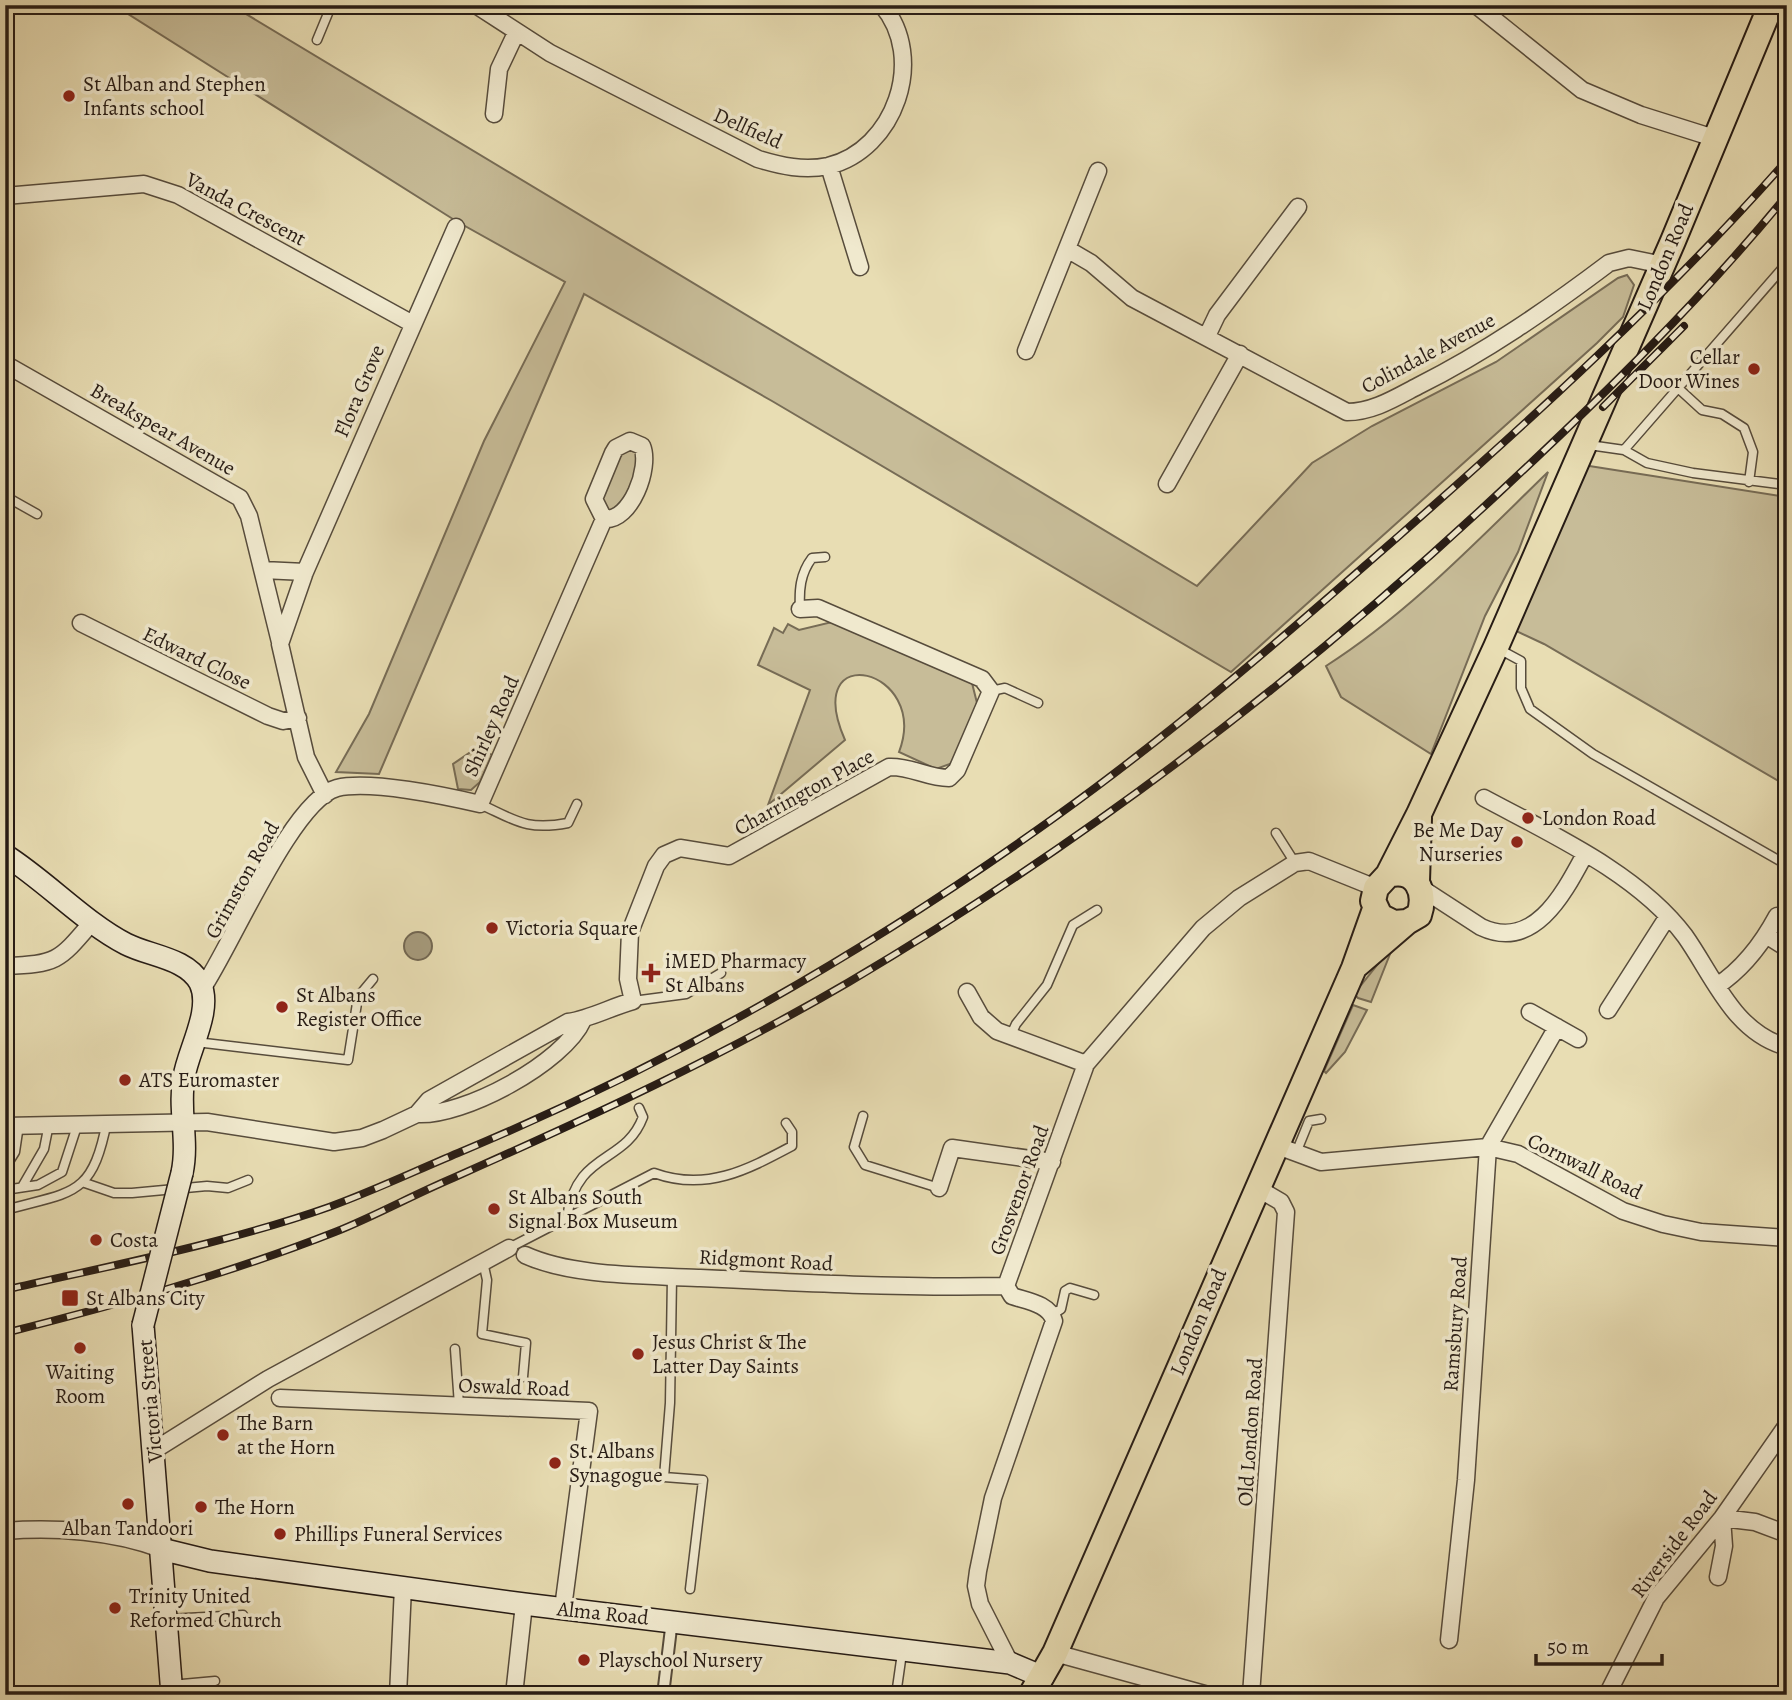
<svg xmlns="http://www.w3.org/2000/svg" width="1792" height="1700" font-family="Alegreya,serif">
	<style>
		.green { fill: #c7bc98; stroke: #776c56; stroke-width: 2 }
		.water { fill: #a69b7d; stroke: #736853; stroke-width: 2 }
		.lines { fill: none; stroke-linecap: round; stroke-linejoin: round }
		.service-casing { stroke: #574c3c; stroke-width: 11 }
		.pedestrian-casing { stroke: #574c3c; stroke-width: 14 }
		.minor-casing { stroke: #574c3c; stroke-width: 19 }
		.secondary-casing { stroke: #271c15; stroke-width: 24 }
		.primary-casing { stroke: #271c15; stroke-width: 28 }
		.service { stroke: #f0e9ce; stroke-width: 8 }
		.pedestrian { stroke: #f0e9ce; stroke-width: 10 }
		.minor { stroke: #f0e9ce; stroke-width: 16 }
		.secondary { stroke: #f0e9ce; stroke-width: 21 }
		.primary { stroke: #e8ddb3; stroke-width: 24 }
		.rail-casing { stroke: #271c15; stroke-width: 8 }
		.rail { stroke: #f0e9ce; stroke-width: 5; stroke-dasharray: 16; stroke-linecap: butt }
		.secondary-bridge-casing { stroke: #271c15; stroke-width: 24; stroke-linecap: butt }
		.secondary-bridge { stroke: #f0e9ce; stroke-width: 21 }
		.poi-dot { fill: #8f2418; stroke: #f0e9ce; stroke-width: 2.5 }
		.labels { text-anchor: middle; stroke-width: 7; stroke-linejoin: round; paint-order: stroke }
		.poi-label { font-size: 21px; fill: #271c15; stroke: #f0e9ce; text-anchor: start }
		.street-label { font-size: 21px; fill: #271c15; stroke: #f0e9ce }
	</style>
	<rect width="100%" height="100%" fill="#e8ddb3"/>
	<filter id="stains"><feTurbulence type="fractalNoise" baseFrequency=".00286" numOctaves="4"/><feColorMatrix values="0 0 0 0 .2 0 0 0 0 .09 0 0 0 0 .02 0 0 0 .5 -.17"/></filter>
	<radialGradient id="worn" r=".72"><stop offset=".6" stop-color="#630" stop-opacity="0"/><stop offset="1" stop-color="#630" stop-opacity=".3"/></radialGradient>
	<path class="green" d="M109,5H231L1197,586L1312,463L1372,426L1496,362L1618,278L1627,275L1634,285L1623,317L1597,343L1231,672L772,401L584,294L379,774L336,772L369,714L484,441L565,282L456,221L120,9Z
		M628,450L636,452L640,463L621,507L609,512L600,502L617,456Z
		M1583,465L1787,497V786L1544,644L1512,629Z
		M1548,472L1518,552L1485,616L1431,754L1341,697L1326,666C1409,613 1478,540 1548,472Z
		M832,622L972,683L977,703L957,755L950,764L936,769L899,752C931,668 800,637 845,740L768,805L810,690L758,665L774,628L783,633L788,624L799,630Z
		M478,747L492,755L480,782L471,790L458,789L453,764Z
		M1394,944L1371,1002L1358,998L1354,994Z
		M1353,1005L1367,1010L1345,1052L1326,1073L1324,1071Z"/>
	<path class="water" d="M404 946a14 14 0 1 1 28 0a14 14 0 1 1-28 0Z"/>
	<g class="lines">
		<g class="service-casing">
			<path id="service" d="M317,40L329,11L326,5
				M1678,388L1702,410L1722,414L1744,428L1753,452L1749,482
				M1589,445L1624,450L1647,463L1693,473L1787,485
				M1624,450L1787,263
				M5,496L37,514
				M800,609C799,590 800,574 812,558L825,557
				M1497,648L1521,661V688L1530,709L1593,754L1787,865
				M991,691L1005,688L1038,703
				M480,804C515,820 526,831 568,823L577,804
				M1276,833L1295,863
				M633,1001L686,994L721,973
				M1010,1037L1016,1024L1047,985L1073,925L1097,910
				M196,1042L348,1060L358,997L373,979
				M863,1116L854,1147L865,1165L939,1188
				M1296,1153L1309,1121L1321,1119
				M5,1168L15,1152L19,1125
				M85,1183L114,1193H132L207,1186L228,1188L248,1180
				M22,1187L44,1149L49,1124
				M5,1190L38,1185L62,1172L78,1123
				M5,1210C73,1191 92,1198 107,1121
				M567,1217C577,1150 625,1165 643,1117L639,1108
				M509,1248L654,1173C706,1192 747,1170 792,1146V1132L786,1123
				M483,1262L487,1280L482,1334L526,1343L523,1377
				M672,1277L670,1403L664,1477L703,1480L690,1589
				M1053,1314L1061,1309L1065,1291L1070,1288L1094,1295
				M455,1349L459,1405
				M168,1619L243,1615
				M171,1685L215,1681
				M896,1695L902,1653"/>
		</g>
		<g class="pedestrian-casing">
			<path id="pedestrian" d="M663,1695L672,1620"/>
		</g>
		<g class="minor-casing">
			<path id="minor" d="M476,5L550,53L758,159C781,166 804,171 828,166C895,150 927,58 882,5
				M1476,5L1582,90L1641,115L1714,138
				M494,114L499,69L516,33
				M829,166L860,267
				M5,196L144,184L178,195L411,323
				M1067,249L1091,263L1132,298L1347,412C1373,412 1395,398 1418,386C1486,352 1548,309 1609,263L1629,258L1663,265
				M1207,336L1217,315L1298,207
				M1026,351L1098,171
				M5,364L240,498L249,516L280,642
				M1167,484L1240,354
				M263,570L305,572
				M81,623L268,716L283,721L298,718
				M325,795L306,757L280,644L305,572L456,227
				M1484,798C1551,834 1639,874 1685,936C1714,977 1734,1033 1787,1047
				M1421,888L1481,927C1534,952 1564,893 1585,854
				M1766,935L1785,947
				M5,966C58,964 59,961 93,921
				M1717,986C1744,968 1762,944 1777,916
				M202,989C231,947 292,800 337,788C370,780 446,796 480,804L604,519C631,522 651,467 642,446L630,441L616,448L613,453L594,499L604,519
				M967,992L981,1017L997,1031L1086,1064
				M1608,1010L1668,916
				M1530,1012L1578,1039
				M417,1114C463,1117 564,1063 583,1020
				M5,1126L207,1122L334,1142L362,1138L383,1130L417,1114L429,1100L568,1022C590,1019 611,1007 633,1001L628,979L630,932L656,866L664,855L680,848L729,856L889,767C911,766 927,778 949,778L957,770L991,691L982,679L818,608L800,609
				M1275,1145L1321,1162L1488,1147L1518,1154L1623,1211L1663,1224L1701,1232L1787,1238
				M939,1188L952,1148L1052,1162
				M525,1255C573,1277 646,1275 698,1278C801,1283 903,1288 1006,1286
				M280,1398L589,1411L563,1608
				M153,1451L268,1379L509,1248
				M5,1531C55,1527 114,1531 161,1549
				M1718,1577L1724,1546L1722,1518L1755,1522L1787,1534
				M1449,1640L1466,1480L1488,1147L1557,1027
				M1055,1653L1208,1695
				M1010,1663L980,1604L976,1586L978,1571L993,1498L1054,1321C1050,1304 1027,1301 1012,1296L1006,1286L1086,1064L1203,928L1239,898L1295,863L1309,861L1376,888
				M398,1695L403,1587
				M514,1695L524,1604
				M1251,1695L1286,1212L1281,1202L1257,1188
				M1607,1695L1656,1598L1722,1518L1787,1425"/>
		</g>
		<g class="secondary-casing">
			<path id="secondary" d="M5,855C46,881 85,923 126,944C149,956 187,958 200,983C213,1010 188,1050 184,1077C178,1109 189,1141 182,1173
				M143,1325L172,1695
				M161,1549L210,1561L524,1604L1010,1663L1043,1677"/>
		</g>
		<g class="primary-casing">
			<path id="primary" d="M1417,881L1419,818
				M1407,922L1394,923L1380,916L1373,901L1376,888L1388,875L1419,814L1496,647L1673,241L1771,5
				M1357,965L1407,922L1419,915C1427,892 1416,867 1388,875
				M1031,1695L1055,1653L1354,968L1375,909"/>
		</g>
		<use href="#service" class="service"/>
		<use href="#pedestrian" class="pedestrian"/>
		<use href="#minor" class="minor"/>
		<use href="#secondary" class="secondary"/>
		<use href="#primary" class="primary"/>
		<g class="rail-casing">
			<path id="rail" d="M1603,407L1684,326
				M5,1290C113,1265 224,1244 329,1207C373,1191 415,1171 458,1153C672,1064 870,950 1058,815C1178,729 1289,632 1400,535C1534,417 1668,295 1787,160
				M5,1333C116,1305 228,1274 335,1232C375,1216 413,1195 453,1178C588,1118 721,1057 849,982C1084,843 1303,676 1502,490C1602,397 1700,301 1787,195"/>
		</g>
		<use href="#rail" class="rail"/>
		<g class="secondary-bridge-casing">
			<path id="secondary-bridge" d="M143,1325L182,1173"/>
		</g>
		<use href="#secondary-bridge" class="secondary-bridge"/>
	</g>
	<g class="poi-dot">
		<circle cx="69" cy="96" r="7"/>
		<circle cx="1754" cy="369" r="7"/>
		<circle cx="1528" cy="818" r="7"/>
		<circle cx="1517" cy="842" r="7"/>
		<circle cx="492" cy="928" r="7"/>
		<path d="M647.5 962.5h7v7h7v7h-7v7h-7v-7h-7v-7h7z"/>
		<circle cx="282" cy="1007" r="7"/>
		<circle cx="125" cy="1080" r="7"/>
		<circle cx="494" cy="1209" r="7"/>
		<circle cx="96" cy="1240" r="7"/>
		<rect x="61" y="1289" width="18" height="18" rx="3.5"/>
		<circle cx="80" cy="1348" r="7"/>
		<circle cx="638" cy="1354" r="7"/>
		<circle cx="223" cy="1435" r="7"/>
		<circle cx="555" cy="1463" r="7"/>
		<circle cx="128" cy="1504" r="7"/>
		<circle cx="201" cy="1507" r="7"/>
		<circle cx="280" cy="1534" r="7"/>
		<circle cx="115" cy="1608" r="7"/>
		<circle cx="584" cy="1660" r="7"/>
	</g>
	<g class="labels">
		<g class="poi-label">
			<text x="83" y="91">St Alban and Stephen<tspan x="83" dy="24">Infants school</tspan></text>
			<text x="1740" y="364" text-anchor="end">Cellar<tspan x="1740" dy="24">Door Wines</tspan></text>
			<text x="1542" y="825">London Road</text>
			<text x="1503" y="837" text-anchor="end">Be Me Day<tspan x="1503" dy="24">Nurseries</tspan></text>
			<text x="506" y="935">Victoria Square</text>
			<text x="665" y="968">iMED Pharmacy<tspan x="665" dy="24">St Albans</tspan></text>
			<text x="296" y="1002">St Albans<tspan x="296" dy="24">Register Office</tspan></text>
			<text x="139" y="1087">ATS Euromaster</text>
			<text x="508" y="1204">St Albans South<tspan x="508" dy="24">Signal Box Museum</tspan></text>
			<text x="110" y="1247">Costa</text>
			<text x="86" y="1305">St Albans City</text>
			<text x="652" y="1349">Jesus Christ &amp; The<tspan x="652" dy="24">Latter Day Saints</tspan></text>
			<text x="80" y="1379" text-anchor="middle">Waiting<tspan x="80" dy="24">Room</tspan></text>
			<text x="237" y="1430">The Barn<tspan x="237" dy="24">at the Horn</tspan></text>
			<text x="569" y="1458">St. Albans<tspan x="569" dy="24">Synagogue</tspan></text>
			<text x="215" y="1514">The Horn</text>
			<text x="128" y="1535" text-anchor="middle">Alban Tandoori</text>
			<text x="294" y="1541">Phillips Funeral Services</text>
			<text x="129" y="1603">Trinity United<tspan x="129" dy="24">Reformed Church</tspan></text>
			<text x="598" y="1667">Playschool Nursery</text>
		</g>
		<g class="street-label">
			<text transform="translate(748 128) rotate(24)" y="7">Dellfield</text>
			<text transform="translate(246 209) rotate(28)" y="7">Vanda Crescent</text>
			<text transform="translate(1665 257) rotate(-67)" y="7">London Road</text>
			<text transform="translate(1428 353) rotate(-28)" y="7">Colindale Avenue</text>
			<text transform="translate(359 391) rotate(-67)" y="7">Flora Grove</text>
			<text transform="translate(163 429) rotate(30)" y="7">Breakspear Avenue</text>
			<text transform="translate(197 658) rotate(26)" y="7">Edward Close</text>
			<text transform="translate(491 726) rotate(-66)" y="7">Shirley Road</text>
			<text transform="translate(804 792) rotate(-29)" y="7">Charrington Place</text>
			<text transform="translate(242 880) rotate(-61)" y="7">Grimston Road</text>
			<text transform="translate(1585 1166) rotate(26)" y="7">Cornwall Road</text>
			<text transform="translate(1019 1190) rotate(-70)" y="7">Grosvenor Road</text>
			<text transform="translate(766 1260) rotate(3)" y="7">Ridgmont Road</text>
			<text transform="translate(1198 1322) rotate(-67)" y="7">London Road</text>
			<text transform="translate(1455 1324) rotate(-86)" y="7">Ramsbury Road</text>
			<text transform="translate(514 1387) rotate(2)" y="7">Oswald Road</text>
			<text transform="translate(150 1401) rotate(-95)" y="7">Victoria Street</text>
			<text transform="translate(1250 1432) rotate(-86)" y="7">Old London Road</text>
			<text transform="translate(1674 1544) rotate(-53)" y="7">Riverside Road</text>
			<text transform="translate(603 1613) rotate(6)" y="7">Alma Road</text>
		</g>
	</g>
	<rect width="1792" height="1700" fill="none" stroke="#e8ddb3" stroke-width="28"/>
	<rect x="7" y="7" width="1778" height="1686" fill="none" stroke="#271c15" stroke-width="3.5"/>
	<rect x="14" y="14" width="1764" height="1672" fill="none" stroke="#271c15" stroke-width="2"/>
	<path d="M1536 1654v10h126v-10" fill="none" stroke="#271c15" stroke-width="3.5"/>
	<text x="1547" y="1654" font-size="21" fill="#271c15" stroke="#f0e9ce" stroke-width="5" paint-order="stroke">50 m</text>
	<rect width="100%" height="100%" filter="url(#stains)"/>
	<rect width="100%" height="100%" fill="url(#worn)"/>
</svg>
